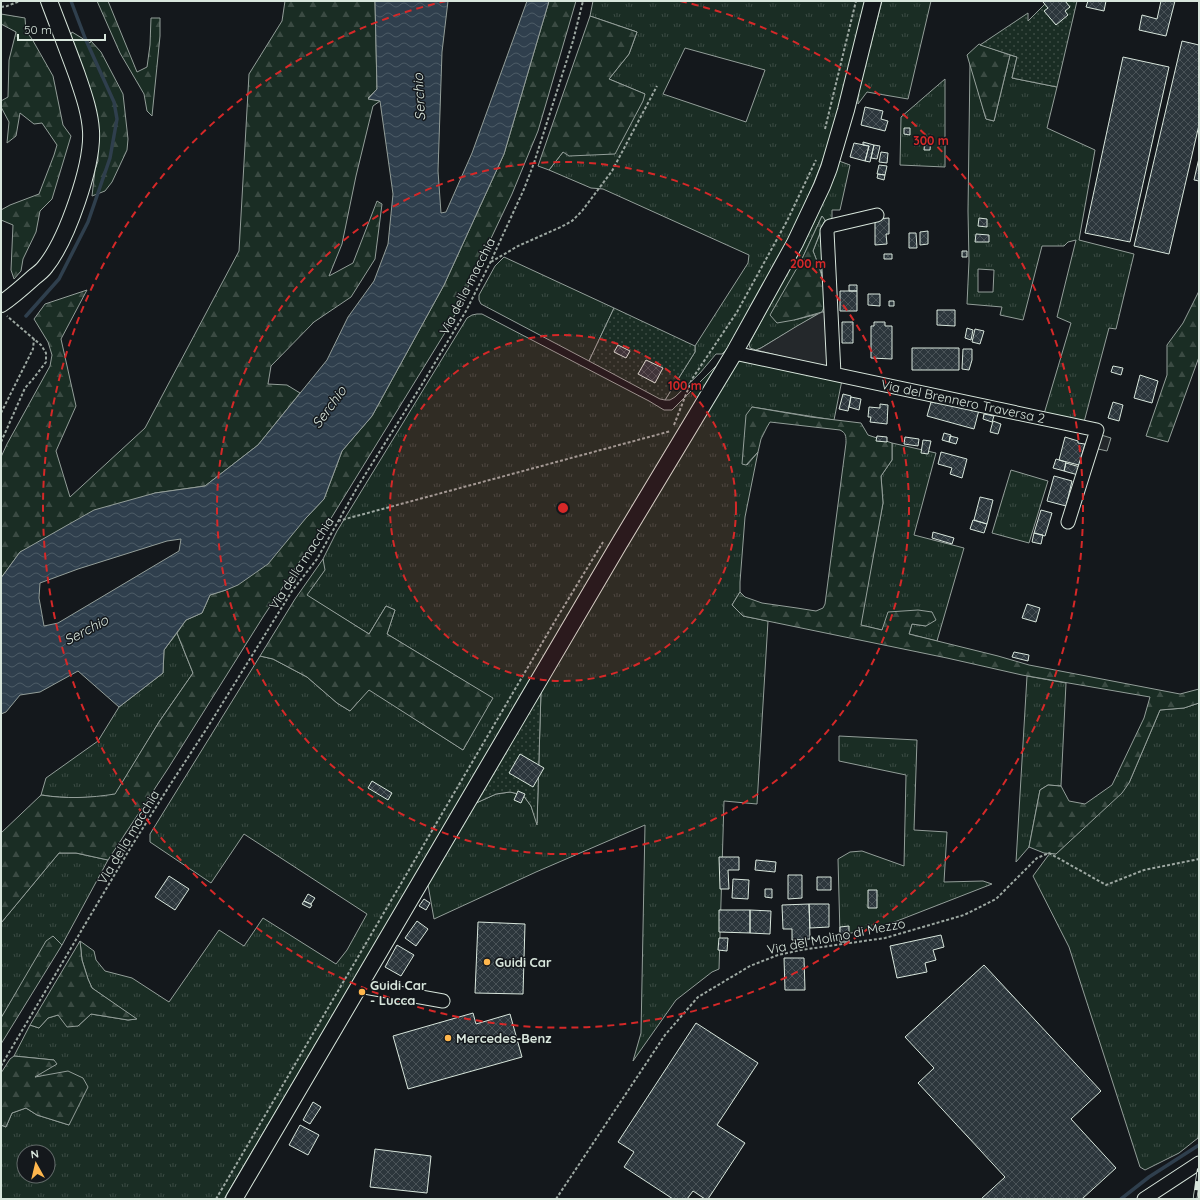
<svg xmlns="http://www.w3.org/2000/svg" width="1200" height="1200" font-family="Quicksand,sans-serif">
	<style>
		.grass { fill: url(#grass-tufts); stroke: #939e99; fill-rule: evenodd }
		.forest { fill: url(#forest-firs); stroke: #939e99 }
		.garden { fill: url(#garden-dots); stroke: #939e99 }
		.parking { fill: #24282b; stroke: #939e99 }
		.water { fill: url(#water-waves); stroke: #939e99; fill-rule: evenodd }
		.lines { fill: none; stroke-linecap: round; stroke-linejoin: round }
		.stream { stroke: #2f3f4d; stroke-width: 3.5 }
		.building { fill: url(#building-cross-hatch); stroke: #d8e6dc }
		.minor-casing { stroke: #d8e6dc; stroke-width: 15 }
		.major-casing { stroke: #d8e6dc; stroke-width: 18 }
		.path { stroke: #9da8a2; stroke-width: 2; stroke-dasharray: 3 2; stroke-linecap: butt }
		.minor { stroke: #14181c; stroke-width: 13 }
		.major { stroke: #14181c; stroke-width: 16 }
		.rail-casing { stroke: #d8e6dc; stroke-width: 4.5 }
		.rail { stroke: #14181c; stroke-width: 3; stroke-dasharray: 9; stroke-linecap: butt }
		.ring { fill: none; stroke: #d62828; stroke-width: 2; stroke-dasharray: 7 5 }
		.poi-dot { fill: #ffb74d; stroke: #14181c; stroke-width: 1.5 }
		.labels { text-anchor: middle; stroke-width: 3; stroke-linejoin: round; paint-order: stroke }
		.street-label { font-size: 13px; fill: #d8e6dc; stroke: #14181c }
		.poi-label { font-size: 13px; font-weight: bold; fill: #d8e6dc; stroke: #14181c; text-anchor: start }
		.water-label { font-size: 14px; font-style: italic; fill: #d8e6dc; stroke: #14181c }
		.centre { fill: #d62828; stroke: #14181c; stroke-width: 2 }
		.ring-label { font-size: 12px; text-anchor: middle; font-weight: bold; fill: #d62828; stroke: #14181c; stroke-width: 3; stroke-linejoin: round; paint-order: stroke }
	</style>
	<defs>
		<pattern id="grass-tufts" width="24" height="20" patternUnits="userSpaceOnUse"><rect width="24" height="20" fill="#1a2d24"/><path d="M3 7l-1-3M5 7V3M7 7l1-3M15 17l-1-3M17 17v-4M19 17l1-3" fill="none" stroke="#3b4b43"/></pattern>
		<pattern id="forest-firs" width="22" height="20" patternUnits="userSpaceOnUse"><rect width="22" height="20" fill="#1a2d24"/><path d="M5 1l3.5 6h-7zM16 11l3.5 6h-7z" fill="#3b4b43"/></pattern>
		<pattern id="garden-dots" width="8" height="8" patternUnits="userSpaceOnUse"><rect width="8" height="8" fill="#1a2d24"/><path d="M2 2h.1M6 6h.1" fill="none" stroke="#3b4b43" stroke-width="1.8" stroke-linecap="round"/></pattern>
		<pattern id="water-waves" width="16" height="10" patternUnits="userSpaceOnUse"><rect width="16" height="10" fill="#2f3f4d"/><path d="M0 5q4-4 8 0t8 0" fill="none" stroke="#4c5b66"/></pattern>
		<pattern id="building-cross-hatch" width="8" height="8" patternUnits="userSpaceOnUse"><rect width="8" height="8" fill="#2c363c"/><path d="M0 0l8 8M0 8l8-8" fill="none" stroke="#4a5358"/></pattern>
	</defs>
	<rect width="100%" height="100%" fill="#14181c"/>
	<path class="grass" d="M593,1H866C851,63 838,126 813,185C789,242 758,295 727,349L722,354H716L700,373L675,397L670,400H665L695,352V346L748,263L749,255L603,189L591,188L549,170L563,152L645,94L609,79L629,54L637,32L590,16ZM685,48L765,70L746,122L663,94Z
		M882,1H931L908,99L867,92L858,104V93Z
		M1010,55L1017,57L1012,78L1057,87L1047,128L1095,150L1079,240L1134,254L1116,329L1109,328L1084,422L1044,414L1071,323L1057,317L1076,240L1068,242L1064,246H1042L1023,320L1000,315L1002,307L967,304L969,261L968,211L970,62L986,119L994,121ZM978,269L994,270L993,292H978Z
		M945,79V167L900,165L901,117Z
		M839,161L850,165L840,210H832V223L825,306L822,274L813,251L825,221L822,216L801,261L794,320L818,314L761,348L756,350L750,348L749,344L814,222Z
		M504,257L614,308L589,361L481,304L479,300V295L495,266Z
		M477,314H482L649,401L664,410H672L719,363L224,1199H1V1125L6,1127L12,1113L26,1108L37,1115L69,1125L33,1078L54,1060L14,1056L30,1025L39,1028L48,1018L58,1015L78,1026L91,1014L128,1020L136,1019L92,988L88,979L82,960L80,941L94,951L96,960L105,971L132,978L169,1002L219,930L244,946L263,918L336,964L347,950L367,914L244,834L211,883L150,842V834L260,656L273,659L307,677L337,703L350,711L369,689L463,750L492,698L387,634L395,610L386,606L369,634L306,595L324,570L323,559L337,531L467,318L472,315ZM24,1152H48V1176H24Z
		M740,361L842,380L834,420L752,407L747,465L758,452L745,517L740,582V592L732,605L743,616L768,621L757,804L724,801L719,969L712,972L676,1000L633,1061L641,1033L645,825L536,872L434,919L428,885L474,804L496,794L510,792L523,795L531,806L537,823L541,691L735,363Z
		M892,443L936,453L914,535L964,548L937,641L909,634L912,624L926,626L932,612L882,630L860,625L883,503L881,476L892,460Z
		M1011,470L1048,481L1029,543L992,533Z
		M177,633L193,673L159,722L115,795C90,798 66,799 41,795L46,778L98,741L119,707L163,673L164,650Z
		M1027,676L1066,683L1061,786L1048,785L1040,790L1029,847L1016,862Z
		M1199,703V1128L1198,1138L1179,1153L1145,1170L1140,1167L1069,947L1033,876L1050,853L1056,854L1129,783L1160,710L1184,708Z
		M839,736L917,740L914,830L947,832L944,882L983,881L992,884L879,928L840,935L838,859L850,852L862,851L904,866L906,775L839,761Z
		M59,853H76L108,860L62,945L53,936L1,1018V923Z"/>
	<path class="forest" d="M97,1H108L137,72L147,67L150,45L151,18H160V36L152,116L147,111L144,94L120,53Z
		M285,1H375L377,89L368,98L380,101L373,106L356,176L342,244L329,276L353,263L377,201L382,204L375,259L351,297L314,322L271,366L268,384L287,385L300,393L258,445L205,486L155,493L20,552L1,578V457L7,444L50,366L52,355L48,342L34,319L45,304L87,290L61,339L76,406L56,451L70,497L145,428L239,251L249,74L282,21Z
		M549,1H576L538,131L512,194L451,323L330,520L302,558L263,617L169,767L108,860L76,853H59L1,923V833L41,795C66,799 90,798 115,794L159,722L193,673L177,633L186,620L202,613L210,595L226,590L306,518L324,499L342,451L372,416L444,285L504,154Z
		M1,14L25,18L26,31L32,39L53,76L63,125L71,136L52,199L40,211L36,232L23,259L21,271L14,279L11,270L13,225L1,220V210L10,205L39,194L54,155L57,145L42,123L34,124L20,113L16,136L7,143L9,122L1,107V101L8,97L9,60L16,32L1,24Z
		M590,16L637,32L629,54L609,79L645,94L643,101L615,154L569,156L563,152L549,170L538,166Z
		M72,32L90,43L91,41L101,52L123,94L128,139L127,150L112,182L105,191L92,196L95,170L98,161L97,130L69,38Z
		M979,44L1010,55L994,121L986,119L967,55Z
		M822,216L825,220L813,251C820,268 830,296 822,312L794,320L777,323L770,315L801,261Z
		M1199,291V357L1168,442L1146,436L1167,375V345L1183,323Z
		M752,407L811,417L861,423L868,435L892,443V460L881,476L883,503L861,625L882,630L888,612L918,610L932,612L936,620L926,626L912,624L909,634L998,656L1029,665L1180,694L1199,689V703L1184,708L1160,710L1129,783L1122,793L1056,854L1044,853L1029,847L1040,790L1048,785L1061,786L1069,801L1085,804L1112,785L1144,718L1150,697L1022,675L947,658L743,616L732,605L740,592L745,597L762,603L797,608L816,611L823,608L825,604L846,443C846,436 846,433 840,430L770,422L767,427L761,439L758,452L746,465L742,464L746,415Z
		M323,559L325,570L307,595L369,634L386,606L395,610L387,634L493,698L463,750L369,690L350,711L337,703L307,677L273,659L260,656L295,599Z
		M53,936L62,945L1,1044V1018L46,941Z
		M80,941L82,960L88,979L92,988L137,1019L128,1020L91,1014L78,1026L67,1027L58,1015L48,1018L39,1028L30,1025Z
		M14,1056L54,1060L57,1064L35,1077L68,1071L83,1078L88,1087L69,1125L37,1115L26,1108L12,1113L6,1127L1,1125V1073L10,1059Z"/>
	<path class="garden" d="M1048,1H1077L1057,87L1012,78L1017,57L980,45L1028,13V21Z
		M614,308L695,346V352L665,400L660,399L589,361Z
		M541,691L537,825L531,806L523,795L510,792L496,794L474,804Z"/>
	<path class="parking" d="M822,312H835L837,370L756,350L761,348L797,326L818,314Z
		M1098,434L1111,438L1107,451L1094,448Z"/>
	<path class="water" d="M375,1H448L442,52L438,171L441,213L446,212L472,153L527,1H549L504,154L444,285L372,416L342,451L324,499L306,518L268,564L238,585L226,590L210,595L202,613L186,620L164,650L163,673L119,707L78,671L40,692L20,695L6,712L1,714V578L20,552L94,510L155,493L205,486L258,445L327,360L348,317L374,281L388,244L393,194L380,101L368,99L377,89ZM181,539L179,551L58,623L44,626L39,598L40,583L78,569L167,541Z"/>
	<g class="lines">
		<path class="stream" d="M26,316L59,279L88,222L110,158L117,119L114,102L85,38L71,1
			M1121,1199L1149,1177L1199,1145"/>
	</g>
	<path class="building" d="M1044,1H1065L1070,7L1065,11L1068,15L1056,25L1044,11L1048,8L1043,2Z
		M1088,1H1106L1104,11L1086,7Z
		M1161,1H1175L1166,36L1139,30L1142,15L1157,19Z
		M1182,41L1199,45V125L1169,254L1134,246Z
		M1123,57L1169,67L1130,242L1085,233Z
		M865,107L883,111L881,119L888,121L885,131L861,125Z
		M904,128H910V135L904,134Z
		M925,137H931L930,150H924Z
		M863,142L874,145L870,162L865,161L869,146L863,145Z
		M854,143L869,146L865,161L850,157Z
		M874,145L880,146L877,159L871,158Z
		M881,152L888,153L887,163L879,162Z
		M1199,158V181L1194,180Z
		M879,165L887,166L885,175L877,174Z
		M878,174L885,175L884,180L877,178Z
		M889,218V234H886L887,244L875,245V219Z
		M979,218L987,219V227L978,226Z
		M928,231V244L920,245V232Z
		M909,233H916L917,248H909Z
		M976,234L989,235V242H975Z
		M962,251H967V257H962Z
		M884,254H892V259H884Z
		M849,285H857V291H849Z
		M840,291H857V311H840Z
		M868,294H880V306L868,305Z
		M889,301H894V306H889Z
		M937,310H955V326L937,325Z
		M842,322H853V343H842Z
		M874,322H885V326H892V359L871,358V326H874Z
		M967,328L973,330L971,340L965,338Z
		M975,329L984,331L980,344L972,342Z
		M618,345L630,351L626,358L614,352Z
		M912,348H959V370H912Z
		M963,349H972V360L969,370L962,369Z
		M646,360L663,368L655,383L638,374Z
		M1113,366L1123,368L1121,375L1111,372Z
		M1140,375L1158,381L1152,403L1134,398Z
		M843,394L851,396L848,411L839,409Z
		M851,397L861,399L859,410L849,407Z
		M938,398L979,410L974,429L927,416L931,402L936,403Z
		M1113,402L1123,405L1119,421L1108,418Z
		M880,404L888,405L887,424L870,422L871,417H868L869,407L880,408Z
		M984,414L994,416L992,422L983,419Z
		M993,421L1001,424L998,434L990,432Z
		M944,433L951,435L949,442L942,440Z
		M877,436L887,437V442L876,441Z
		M950,436L958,438L956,444L949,442Z
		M905,437L919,439L918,446L904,444Z
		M1065,437L1078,441V443L1085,444L1079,465L1059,460Z
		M923,440L931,441L928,454L921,453Z
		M941,452L967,459L962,478L950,474L952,468L938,464Z
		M1056,459L1066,462L1064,471L1053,468Z
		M1066,463L1080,467L1078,475L1064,471Z
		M1054,476L1072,481L1066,506L1047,501Z
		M980,497L993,500L987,524L974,520Z
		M1041,510L1052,513L1045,536L1034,533Z
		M973,520L987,524L984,533L970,529Z
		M933,532L954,538L952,544L932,538Z
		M1034,533L1043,535L1041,544L1032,542Z
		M1027,604L1040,608L1036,622L1022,618Z
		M1014,652L1029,655L1028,661L1012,657Z
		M520,754L544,768L533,787L509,773Z
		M372,781L392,793L388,800L368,788Z
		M518,791L525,794L521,803L514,800Z
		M719,857H739V870H728L729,889H720Z
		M756,860L776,862L775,872L755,870Z
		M788,875H802V898L788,899Z
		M169,876L189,889L175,910L155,897Z
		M817,877H831V890H817Z
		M733,879L749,880L748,899L732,898Z
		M765,889H772V898L765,897Z
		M868,890H877V908H868Z
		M308,894L315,898L311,904L304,901Z
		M424,899L430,903L426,910L419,906Z
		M304,901L312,905L310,908L302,904Z
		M809,904L810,939L792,940V929H783L782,905Z
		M809,904H829V927L810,928Z
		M719,910H750V933L719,932Z
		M750,910L771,911L770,934L750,933Z
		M417,921L428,929L416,946L405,938Z
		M478,922L525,924L523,994L475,993Z
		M849,926V942H840V927Z
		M941,935L944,947L933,950L936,960L925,963L927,972L897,978L890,946Z
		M719,938H728L727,951L718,950Z
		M397,945L414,955L401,976L385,967Z
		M784,958H804L805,990H785Z
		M984,965L1101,1091L1071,1119L1116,1168L1082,1199H981L1005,1177L918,1083L934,1068L905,1037Z
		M473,1013L476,1024L510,1014L522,1057L408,1089L393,1036Z
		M696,1023L758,1063L717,1125L745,1143L708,1199H705L693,1191L687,1199H673L624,1167L634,1152L618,1142Z
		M313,1102L321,1107L310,1124L303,1120Z
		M300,1125L319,1135L308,1155L289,1145Z
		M375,1149L431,1156L427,1193L370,1187Z"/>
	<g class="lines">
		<g class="minor-casing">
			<path id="minor" d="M734,353L1097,430L1068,522
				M834,374L827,231L830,226L877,215
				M359,986L443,1001
				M1144,1199L1199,1163"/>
		</g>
		<g class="major-casing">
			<path id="major" d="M1,304C13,296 23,287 34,277C38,274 42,271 45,267C67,240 93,165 91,131C90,112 83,93 77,75C68,50 58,25 49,1
				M234,1199L619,544L734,353L795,243L822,186L829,168L846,110L873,1"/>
		</g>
		<path class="path" d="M1,7L7,6L20,1
			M825,129L856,1
			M491,262L518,246L561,227L572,221L582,211L612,171L657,86
			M1,413L33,349L34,339
			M674,425L692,379L737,312L787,221L816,160
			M1,442L25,388L33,379L46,362V353L41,345L7,316
			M338,521L671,431
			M1,1066L131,847L168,788L209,725L292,591L317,559L358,486L421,386L466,311L490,263L524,189L534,163L573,41L583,1
			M216,1199L555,621L603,542
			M556,1199L665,1035L698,997L750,966L778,955L801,950L885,938L964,915L996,899L1037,858L1049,853L1106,885L1144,870L1199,859"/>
		<use href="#minor" class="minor"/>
		<use href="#major" class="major"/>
		<g class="rail-casing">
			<path id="rail" d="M1195,1199L1199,1170"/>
		</g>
		<use href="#rail" class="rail"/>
	</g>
	<circle cx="563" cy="508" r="173" fill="#d62828" fill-opacity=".12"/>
	<g class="ring">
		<circle cx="563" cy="508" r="173"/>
		<circle cx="563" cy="508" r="346"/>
		<path d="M680 1A520 520 0 1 1 446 1"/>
	</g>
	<g class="poi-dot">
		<circle cx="487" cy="962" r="4"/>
		<circle cx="362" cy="992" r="4"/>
		<circle cx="448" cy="1038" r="4"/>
	</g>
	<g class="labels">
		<g class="street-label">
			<text transform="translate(467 286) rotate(-63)" y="5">Via della macchia</text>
			<text transform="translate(963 401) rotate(12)" y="5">Via del Brennero Traversa 2</text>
			<text transform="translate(301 563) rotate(-57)" y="5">Via della macchia</text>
			<text transform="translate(128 837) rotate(-59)" y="5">Via della macchia</text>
			<text transform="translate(836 936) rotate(-11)" y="5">Via del Molino di Mezzo</text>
		</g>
		<g class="poi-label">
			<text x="495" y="967">Guidi Car</text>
			<text x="370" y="990">Guidi Car<tspan x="370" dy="15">- Lucca</tspan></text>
			<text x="456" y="1043">Mercedes-Benz</text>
		</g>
		<g class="water-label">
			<text transform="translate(419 97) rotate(-93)" y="5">Serchio</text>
			<text transform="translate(329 407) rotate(-54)" y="5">Serchio</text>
			<text transform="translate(86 630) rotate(-28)" y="5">Serchio</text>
		</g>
	</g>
	<circle cx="563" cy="508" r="6" class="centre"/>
	<g class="ring-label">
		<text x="931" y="145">300 m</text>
		<text x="808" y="268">200 m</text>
		<text x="685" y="390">100 m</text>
	</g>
	<rect width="1200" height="1200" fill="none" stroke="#d8e6dc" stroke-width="4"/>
	<g transform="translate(36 1164) rotate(352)"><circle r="19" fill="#14181c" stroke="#626a69"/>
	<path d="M0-3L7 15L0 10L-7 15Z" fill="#ffb74d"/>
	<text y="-6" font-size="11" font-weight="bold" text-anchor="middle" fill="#d8e6dc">N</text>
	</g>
	<path d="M18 34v6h87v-6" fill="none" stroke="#d8e6dc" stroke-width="2"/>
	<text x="24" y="34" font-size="12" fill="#d8e6dc" stroke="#14181c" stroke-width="3" paint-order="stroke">50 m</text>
</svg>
